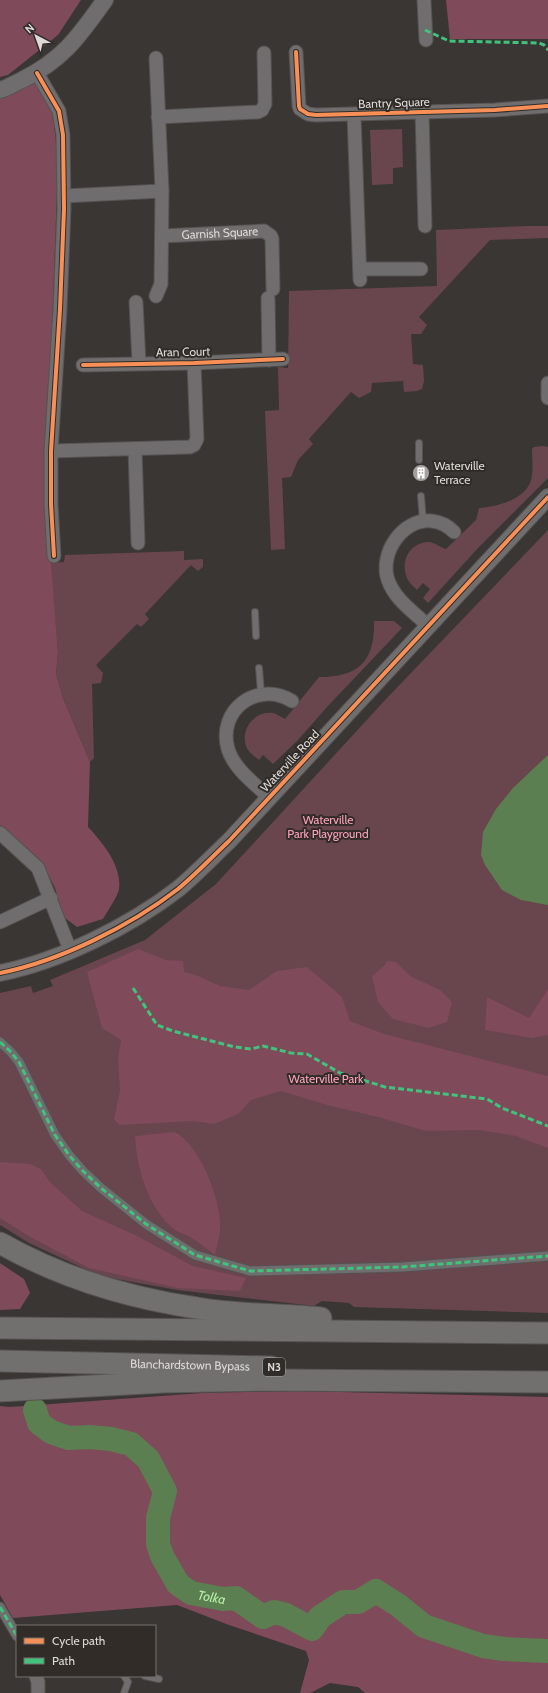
<svg xmlns="http://www.w3.org/2000/svg" width="548" height="1693" font-family="Cabin,sans-serif">
	<style>
		.green { fill: #69454e }
		.forest { fill: #7f4a5a }
		.water { fill: #5c7f51 }
		.lines { fill: none; stroke-linecap: round; stroke-linejoin: round }
		.river { stroke: #5c7f51; stroke-width: 24 }
		.service-casing { stroke: #565352; stroke-width: 8 }
		.pedestrian-casing { stroke: #565352; stroke-width: 11 }
		.minor-casing { stroke: #565352; stroke-width: 15 }
		.tertiary-casing { stroke: #565352; stroke-width: 18 }
		.trunk-casing { stroke: #565352; stroke-width: 23 }
		.service { stroke: #6f6d6d; stroke-width: 6 }
		.pedestrian { stroke: #6f6d6d; stroke-width: 9 }
		.minor { stroke: #6f6d6d; stroke-width: 13 }
		.tertiary { stroke: #6f6d6d; stroke-width: 16 }
		.trunk { stroke: #72706f; stroke-width: 21 }
		.quiet { stroke: #40c37c; stroke-width: 3; stroke-dasharray: 6 3; stroke-linecap: butt }
		.cycleway-casing { stroke: #312c28; stroke-width: 6 }
		.cycleway { stroke: #f78f57; stroke-width: 4 }
		.labels { text-anchor: middle; stroke-width: 4; stroke-linejoin: round; paint-order: stroke }
		.shield { fill: #312c28; stroke: #a9a5a2; stroke-width: 1 }
		.shield-label { font-size: 11px; font-weight: bold; fill: #dcd9d6 }
		.street-label { font-size: 12px; fill: #dcd9d6; stroke: #312c28 }
		.poi-label { font-size: 12px; fill: #dcd9d6; stroke: #312c28; text-anchor: start }
		.park-label { font-size: 12px; fill: #fea1bc; stroke: #312c28 }
		.water-label { font-size: 13px; font-style: italic; fill: #b7f1a6; stroke: #312c28 }
	</style>
	<rect width="100%" height="100%" fill="#393634"/>
	<path class="green" d="M402,129L403,167L393,168V184L372,185L370,130Z
		M527,226H548V238L490,240L419,317L427,325L421,334H411L413,364L423,365L424,381L422,389L417,391L404,392L403,381L372,383L371,392L359,398L351,392L309,439L313,444L298,460L291,477L282,478L285,549L271,550L265,411L279,410L278,367L288,368L289,291L437,286L436,230Z
		M543,446L548,447V478L479,547L428,603L423,598L430,589L423,583L417,590C414,587 409,583 407,578C400,562 409,543 428,542C434,542 440,547 446,549L476,520L479,508C496,506 522,501 530,483C534,473 532,460 532,449L534,447Z
		M548,530V1313L354,1307L349,1303L322,1301L314,1306L177,1290L100,1276L29,1243L0,1225V993L31,986L33,993L53,986L50,980L145,940L216,884L386,699Z
		M184,551V560L203,559V567L198,571L191,565L145,614L149,619L141,627L137,624L96,665L103,673L101,683L92,684L94,758L90,762L63,698L56,674L58,653L50,563L64,562L65,555Z
		M374,621H394L402,628L328,706L297,741L273,764L263,755L259,760C254,756 248,752 246,746C240,729 255,710 273,713C277,714 281,717 285,719L319,677C359,677 375,661 374,621Z"/>
	<path class="forest" d="M0,0H81L58,35L8,75L0,77Z
		M446,0H548V39H450Z
		M34,77L52,105L58,163L46,501L58,653L56,674L63,698L90,762L88,827C103,843 122,866 119,889C118,896 107,912 103,919L77,927L65,918L61,910L55,888L42,862L0,825V94Z
		M138,949L166,960L183,961L184,972L196,975L220,986L249,990L277,971L307,967L342,997L350,1021L384,1034L548,1076V1148L516,1136L479,1130L426,1131L378,1117L327,1105L281,1091L251,1100L238,1114L214,1124L194,1121L119,1125L114,1119L120,1091L118,1059L121,1040L102,1028L87,972Z
		M387,961L396,962L410,976L440,990L452,1002L447,1022L429,1028L393,1019L378,1002L372,976L384,966Z
		M548,989V1035L532,1038L485,1030L487,997L529,1018Z
		M175,1132C201,1146 222,1202 220,1230C220,1238 216,1247 215,1255C207,1249 200,1243 192,1238C187,1234 180,1234 175,1230C148,1209 137,1169 135,1136Z
		M0,1162L30,1164L41,1169L50,1182L82,1211L135,1235L193,1266L246,1278L240,1291L178,1288L89,1268L32,1238L0,1218Z
		M0,1263L24,1279L30,1293L20,1309L0,1310Z
		M297,1391L548,1397V1693H365L358,1687L330,1683L310,1693H300L309,1660L306,1651L229,1625L177,1605L13,1618L0,1595V1406L10,1407L202,1393Z"/>
	<path class="water" d="M548,755V905L521,900L502,890L485,865L481,855L483,832L496,809L513,788Z"/>
	<g class="lines">
		<path class="river" id="s1" d="M35,1410L39,1423L51,1432L69,1438L90,1437L111,1439L131,1444L148,1459L165,1491L158,1518V1544L162,1556L178,1584L191,1593L223,1599L236,1598L263,1617L274,1612L286,1615L312,1629L320,1617L343,1602H358L376,1591L398,1605L424,1626L483,1646L504,1649L548,1651"/>
		<g class="service-casing">
			<path id="service" d="M419,443V460
				M421,496L423,521
				M255,612L256,636
				M259,668L261,693
				M124,1676L128,1682L124,1693
				M145,1676L159,1679"/>
		</g>
		<g class="pedestrian-casing">
			<path id="pedestrian" d="M0,1042L10,1051L19,1062L55,1135L69,1155L83,1171L101,1188L146,1224L195,1255L250,1271L402,1267L548,1256
				M0,1607L17,1636"/>
		</g>
		<g class="minor-casing">
			<g id="minor">
				<path d="M424,0L426,40"/>
				<path d="M296,52L299,106L300,109L308,114L316,115L495,110L548,106"/>
				<path d="M156,58L162,191L161,284L156,296"/>
				<path d="M37,73L59,111L63,135L64,209L60,309L51,451V504L54,556"/>
				<path d="M422,111L425,226"/>
				<path d="M354,115L360,280"/>
				<path d="M158,117L258,112L262,110L265,104L264,53"/>
				<path d="M64,196L162,191"/>
				<path id="s2" d="M162,236L264,231L271,236L272,239L273,289"/>
				<path d="M360,269H421"/>
				<path d="M268,298L269,360"/>
				<path d="M136,302L139,363"/>
				<path d="M83,365L194,363L283,359"/>
				<path d="M548,383V398"/>
				<path d="M135,449L138,543"/>
				<path d="M51,451L190,447L194,445L197,439L194,363"/>
				<path d="M428,626C414,612 395,600 388,580C379,554 402,518 432,521C441,522 448,526 454,532"/>
				<path d="M270,798C255,784 234,769 228,749C217,710 257,680 292,701"/>
				<path d="M0,833L38,868L70,950"/>
				<path d="M0,922L51,898"/>
				<path d="M36,1676L38,1682V1693"/>
			</g>
		</g>
		<g class="tertiary-casing">
			<path id="tertiary" d="M0,90C8,88 15,83 22,80C64,59 79,36 105,0
				M0,973C60,961 130,926 178,889C196,874 212,857 229,841L548,497"/>
		</g>
		<g class="trunk-casing">
			<g id="trunk">
				<path d="M0,1243C60,1277 129,1298 197,1308C238,1315 280,1314 321,1318"/>
				<path d="M0,1328L548,1333"/>
				<path id="s3" d="M0,1361L271,1367"/>
				<path d="M0,1391L164,1382L274,1380L548,1382"/>
			</g>
		</g>
		<use href="#service" class="service"/>
		<use href="#pedestrian" class="pedestrian"/>
		<use href="#minor" class="minor"/>
		<use href="#tertiary" class="tertiary"/>
		<use href="#trunk" class="trunk"/>
		<path class="quiet" d="M425,30L449,41L539,43L544,45L548,50
			M133,988L157,1025L173,1031L235,1047L251,1049L263,1046L291,1053L307,1054L340,1073L385,1087L487,1099L502,1108L548,1126
			M0,1042L10,1051L19,1062L55,1135L69,1155L83,1171L101,1188L146,1224L195,1255L250,1271L402,1267L548,1256
			M0,1607L17,1636"/>
		<g class="cycleway-casing">
			<path id="cycleway" d="M296,52L299,106L300,109L308,114L316,115L495,110L548,106
				M37,73L59,111L63,135L64,209L60,309L51,451V504L54,556
				M83,365L194,363L283,359
				M0,973C60,961 130,926 178,889C196,874 212,857 229,841L548,497"/>
		</g>
		<use href="#cycleway" class="cycleway"/>
	</g>
	<defs>
		<g id="building-disc" transform="scale(0.9)"><circle r="9.5" fill="#a3a09d" stroke="#312c28"/><path d="M-4-6H4V6H1V3H-1V6H-4ZM-2.5-4.3h1.7v1.8h-1.7ZM.8-4.3h1.7v1.8H.8ZM-2.5-1h1.7V.8h-1.7ZM.8-1h1.7V.8H.8Z" fill="#fff"/></g>
	</defs>
	<g fill-rule="evenodd">
		<use href="#building-disc" x="421" y="473"/>
	</g>
	<g class="labels">
		<rect class="shield" x="263" y="1358" width="22" height="18" rx="3"/>
		<g class="shield-label">
			<text x="274" y="1371">N3</text>
		</g>
		<g class="street-label">
			<text transform="translate(394 103) rotate(-2)" y="4">Bantry Square</text>
			<text dy="4" stroke="none"><textPath href="#s2" startOffset="58">Garnish Square</textPath></text>
			<text transform="translate(183 352) rotate(-1)" y="4">Aran Court</text>
			<text transform="translate(290 761) rotate(-47)" y="4">Waterville Road</text>
			<text dy="4" stroke="none"><textPath href="#s3" startOffset="190">Blanchardstown Bypass</textPath></text>
		</g>
		<g class="poi-label">
			<text x="434" y="470">Waterville<tspan x="434" dy="14">Terrace</tspan></text>
		</g>
		<g class="park-label">
			<text x="328" y="824">Waterville<tspan x="328" dy="14">Park Playground</tspan></text>
			<text x="326" y="1083">Waterville Park</text>
		</g>
		<g class="water-label">
			<text dy="5" stroke="none"><textPath href="#s1" startOffset="305">Tolka</textPath></text>
		</g>
	</g>
	<rect x="16" y="1625" width="140" height="52" fill="#312c28" stroke="#75716e"/>
	<rect x="24" y="1638" width="20" height="6" fill="#f78f57" stroke="#75716e"/>
	<text x="52" y="1645" font-size="12" fill="#dcd9d6">Cycle path</text>
	<rect x="24" y="1658" width="20" height="6" fill="#40c37c" stroke="#75716e"/>
	<text x="52" y="1665" font-size="12" fill="#dcd9d6">Path</text>
	<g transform="translate(36 36) rotate(319)" stroke="#312c28" stroke-width="3" paint-order="stroke">
	<path d="M0-3L7 15L0 10L-7 15Z" fill="#dcd9d6"/>
	<text y="-6" font-size="11" font-weight="bold" text-anchor="middle" fill="#dcd9d6">N</text>
	</g>
</svg>
